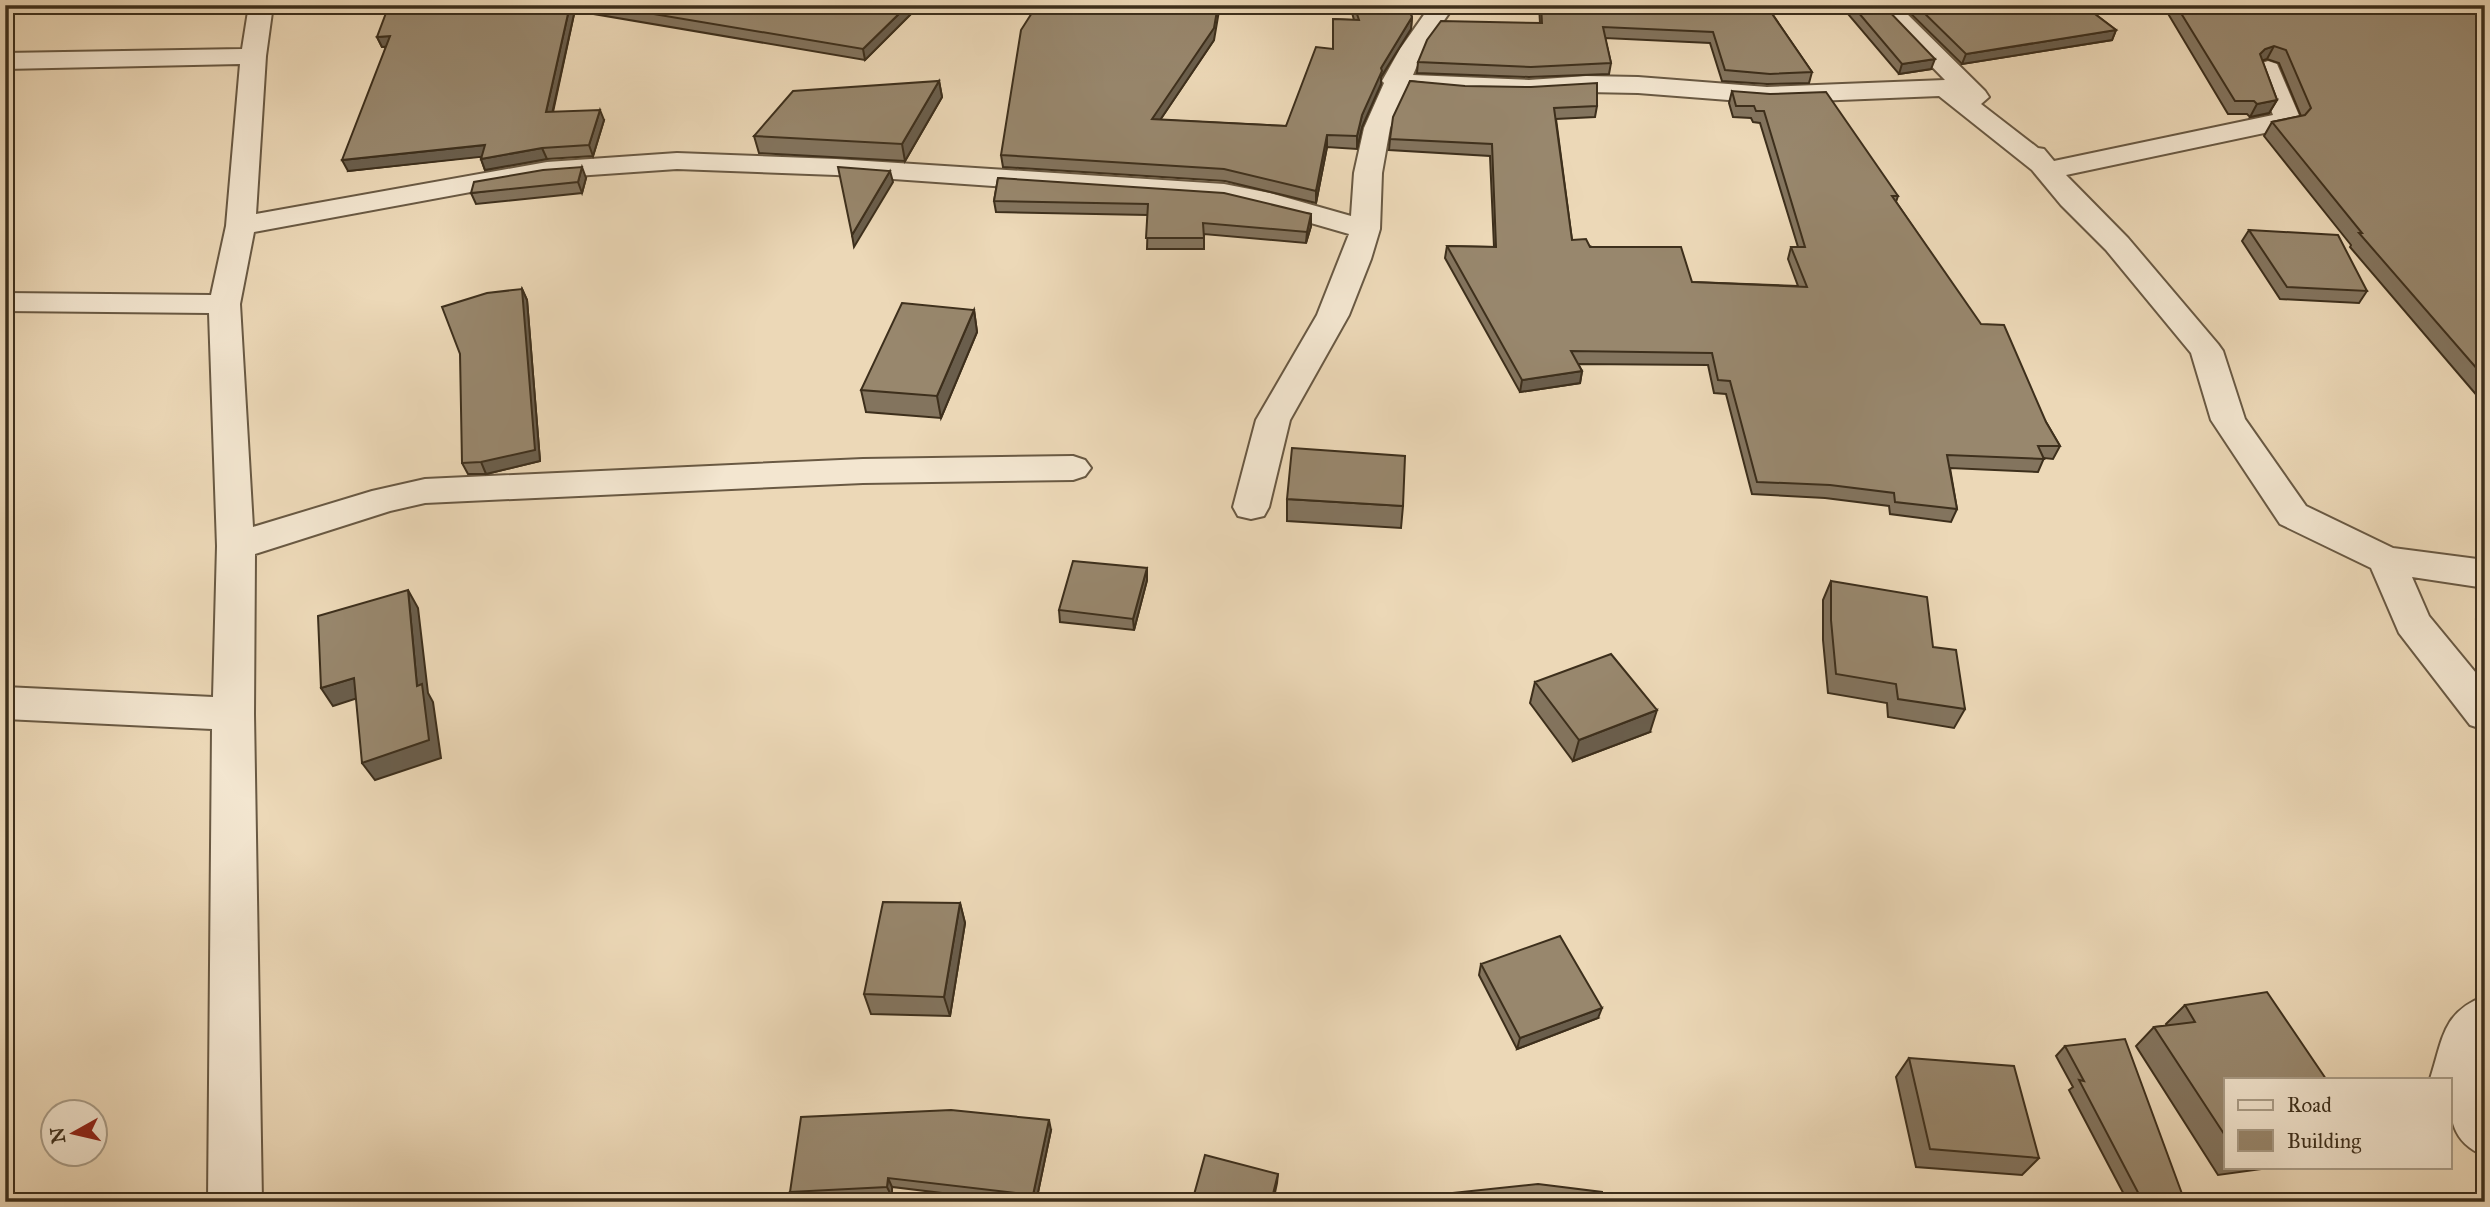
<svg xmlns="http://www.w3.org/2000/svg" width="2490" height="1207" font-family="'IM FELL Great Primer',serif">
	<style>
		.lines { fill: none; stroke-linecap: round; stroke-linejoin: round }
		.minor-casing { stroke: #695943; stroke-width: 4 }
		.minor { fill: #f3e6d0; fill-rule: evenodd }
		.wall { fill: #83745e; stroke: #3d2f1c; stroke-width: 2 }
		.shaded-wall { fill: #6a5e4c; stroke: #3d2f1c; stroke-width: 2 }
		.building { fill: #98876d; stroke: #3d2f1c; stroke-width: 2 }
	</style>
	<rect width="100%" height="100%" fill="#ecd8b7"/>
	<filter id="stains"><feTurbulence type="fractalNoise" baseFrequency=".00286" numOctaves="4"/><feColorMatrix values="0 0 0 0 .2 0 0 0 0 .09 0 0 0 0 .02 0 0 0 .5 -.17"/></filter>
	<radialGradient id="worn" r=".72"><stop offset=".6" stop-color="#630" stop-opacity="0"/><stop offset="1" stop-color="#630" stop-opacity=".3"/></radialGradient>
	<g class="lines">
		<g class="minor-casing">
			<path id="minor" d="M249,5H273L266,56L256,214L547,162L677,153L836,159L1224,184L1270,193L1351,216L1354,173L1364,128L1384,83L1382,81L1400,49L1428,9L1426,5H1450L1452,9L1424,49L1413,75L1529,80L1586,76L1638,77L1767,87L1945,80L1872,5H1898L1985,91L1989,97L1981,104L2038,148L2044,149L2054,161L2273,115L2255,69L2259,64L2268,61L2277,64L2301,120L2297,126L2066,175L2128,238L2218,344L2223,351L2245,419L2306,506L2393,548L2485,560V588L2412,577L2429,616L2485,684V730L2470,725L2399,633L2371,568L2280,524L2211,420L2191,353L2106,250L2061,205L2032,170L1939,96L1767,103L1638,93L1586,92L1529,96L1464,95L1407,90L1390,128L1382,173L1380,229L1371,259L1349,315L1290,420L1269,507L1264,516L1251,519L1238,516L1233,507L1256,420L1317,315L1349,234L1266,210L1224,202L836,175L677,169L547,178L254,232L240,304L253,527L372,491L425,479L863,459L1073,456L1085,460L1091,468L1085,476L1073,480L863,483L425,503L390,511L255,554L254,714L262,1202H208L212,729L5,719V687L213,697L217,546L209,313L5,311V293L211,295L226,226L240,64L5,69V53L242,49Z
				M2485,996V1064L2481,1077L2485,1083V1156C2448,1141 2450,1114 2450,1079H2430C2443,1039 2442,1012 2485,996Z"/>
		</g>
		<use href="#minor" class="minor"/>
	</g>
	<path class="wall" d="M576,5L553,112L604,120L593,156L547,159L485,170L481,159L482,156L348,171L386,47H382L377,37Z
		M585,5H920L865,60L588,13Z
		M1350,5H1407L1412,17L1411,29L1381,77V84L1362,127L1357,149L1327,147L1316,203L1225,181L1003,167L1001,155L1214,40L1160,120L1286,126L1333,49V19L1354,20Z
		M1539,5H1766L1812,72L1809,83L1767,84L1722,81L1710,43L1605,38L1611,63L1609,74L1529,77L1417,73L1418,62L1540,23Z
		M1842,5H1852L1931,69L1899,74L1842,7Z
		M1902,5H2083L2116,30L2112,40L1962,64Z
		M2170,5H2485V405L2350,247L2351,245L2264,136L2272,122L2301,116L2279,63L2267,59L2262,60L2277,100L2269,113L2250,117L2247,114H2228L2167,12Z
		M939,81L942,97L905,161L759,153L754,136Z
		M1410,81L1597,106L1595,117L1556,119L1572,240L1692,282L1798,286L1788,259L1791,247H1798L1760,123L1753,122L1751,118L1733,117L1729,103L1732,91L1898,196L1896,202L2046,422L2060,446L2053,459L2044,458L2038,472L1950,468L1957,509L1951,522L1890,514L1889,506L1825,498L1752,494L1726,394L1714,393L1708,365L1578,364L1582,371L1580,383L1520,392L1445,258L1447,246L1494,247L1490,156L1389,150L1390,139Z
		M586,178L582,193L476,204L471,193Z
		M998,178L1311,214V226L1306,243L1204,234V249H1147L1148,215L996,212L994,201Z
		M2249,230L2367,291L2359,303L2280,299L2242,241Z
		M522,289L527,300L540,461L486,474H468L462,463Z
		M974,310L977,332L941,418L866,412L861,390Z
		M1287,499L1403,506L1401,528L1287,521Z
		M1147,568V580L1134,630L1060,622L1059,610Z
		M1831,581L1933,647L1965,709L1954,728L1888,717L1887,703L1828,693L1823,640V600Z
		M2485,609V634L2476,619Z
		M1535,682L1650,732L1573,761L1530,703Z
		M960,903L965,923L950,1016L871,1014L864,994Z
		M1481,964L1598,1018L1517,1049L1479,975Z
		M2185,1005L2326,1079H2226V1167H2276L2218,1175L2136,1046L2154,1027L2167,1026L2166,1024Z
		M2065,1046L2185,1202H2128L2069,1090L2073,1087L2056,1056Z
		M1909,1058L2039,1158L2022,1175L1916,1167L1896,1077Z
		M1051,1130L1036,1202H1016L892,1187V1197L795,1201L790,1192Z"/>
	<path class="shaded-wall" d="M570,5H576L550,123L546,112Z
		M908,5H920L865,60L863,49Z
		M1218,5H1220L1214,40L1152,132V119Z
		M1412,17L1411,29L1381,77V84L1362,127L1357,149V136L1362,115L1381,68Z
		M2116,30L2112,40L1962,64L1966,54Z
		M390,36L395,46L382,47L377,37Z
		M2274,46L2267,59L2258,62L2260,54L2265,49Z
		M1935,59L1931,69L1899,74L1902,64Z
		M939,81L942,97L905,161L902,144Z
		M2277,100L2269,113L2250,117L2257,104Z
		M600,110L604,120L593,156L589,145Z
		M1327,135V147L1316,203V191Z
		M485,145L489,156L348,171L342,160Z
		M542,148L547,159L485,170L481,159Z
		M582,167L586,178L582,193L578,182Z
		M890,171L893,182L854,247L852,235Z
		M1311,214V226L1306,243L1307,232Z
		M522,289L527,300L540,461L486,474L481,462Z
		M974,310L977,332L941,418L937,396Z
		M1582,371L1580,383L1520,392L1522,380Z
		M1147,568V580L1134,630L1133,619Z
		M408,590L418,608L428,693L433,702L441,758L375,780L362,763L417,686Z
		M354,678L367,695L333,706L321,688Z
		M1657,710L1650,732L1573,761L1579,740Z
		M960,903L965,923L950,1016L944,997Z
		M1602,1008L1598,1018L1517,1049L1520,1038Z
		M1049,1120L1051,1130L1036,1202H1035L1033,1195Z
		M1278,1174L1277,1183L1273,1202H1271Z
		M888,1178L892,1187V1197L887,1187Z"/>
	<path class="building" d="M389,5H570L546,112L600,110L589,145L542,148L481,159L485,145L342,160L390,36L377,37Z
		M600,5H908L863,49Z
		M1037,5H1218L1214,28L1152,119L1286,126L1316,47L1333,49V19L1359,20L1354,5H1407L1412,17L1381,68L1382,71L1362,115L1357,136L1327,135L1316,191L1224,169L1001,155L1021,30Z
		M1541,5H1766L1812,72L1770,74L1725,70L1713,32L1603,27L1611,63L1531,67L1418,62L1427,40L1441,21L1542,23Z
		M1852,5H1883L1935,59L1902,64Z
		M1916,5H2083L2116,30L1966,54Z
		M2176,5H2485V378L2359,233H2362L2272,122L2305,115L2311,108L2286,50L2274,46L2265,49L2260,54L2277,100L2257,104L2254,101H2235Z
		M939,81L902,144L754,136L793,91Z
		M1410,81L1465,86L1531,87L1597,83V106L1554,108L1572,240L1586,239L1590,247H1681L1692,282L1807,287L1791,247H1805L1764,111H1756L1754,106H1736L1732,91L1770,94L1826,92L1898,196H1892L1981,324L2004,325L2046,422L2060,446H2038L2044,459L1947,455L1957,509L1895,502L1894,493L1830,485L1757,482L1730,381L1718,380L1712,353L1571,351L1582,371L1522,380L1447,246L1496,247L1492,144L1390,139L1393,117Z
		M582,167L578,182L471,193L474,182L543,170Z
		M838,167L890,171L852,235Z
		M998,178L1224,193L1311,214L1307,232L1203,223L1204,238H1146L1148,204L994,201Z
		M2249,230L2338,235L2367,291L2287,287Z
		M522,289L535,450L481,462L462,463L460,354L442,307L487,293Z
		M902,303L974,310L937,396L861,390Z
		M1292,448L1405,456L1403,506L1287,499Z
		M1073,561L1147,568L1133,619L1059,610Z
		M1831,581L1927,597L1933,647L1956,650L1965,709L1898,699L1896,684L1836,674L1831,620Z
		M408,590L417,686L422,684L429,740L362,763L354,678L321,688L318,616Z
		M1611,654L1657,710L1579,740L1535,682Z
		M883,902L960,903L944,997L864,994Z
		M1560,936L1602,1008L1520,1038L1481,964Z
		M2267,992L2326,1079H2226V1137L2154,1027L2195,1022L2185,1005Z
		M2125,1039L2185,1202H2143L2079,1080L2084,1081L2065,1046Z
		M1909,1058L2014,1066L2039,1158L1930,1149Z
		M951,1110L1049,1120L1033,1195L888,1178L887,1187L790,1192L801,1117Z
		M1205,1155L1278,1174L1271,1202H1192Z
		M1538,1184L1602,1192L1603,1202H1367Z"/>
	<rect width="2490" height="1207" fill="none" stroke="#ecd8b7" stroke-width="28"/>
	<rect x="7" y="7" width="2476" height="1193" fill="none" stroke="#3d2f1c" stroke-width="3.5"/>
	<rect x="14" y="14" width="2462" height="1179" fill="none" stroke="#3d2f1c" stroke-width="2"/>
	<rect x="2224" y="1078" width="228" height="91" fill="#f3e6d0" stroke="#aa9d88" stroke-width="2"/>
	<rect x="2238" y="1100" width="35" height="10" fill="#f3e6d0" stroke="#aa9d88" stroke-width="2"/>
	<text x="2287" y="1112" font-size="21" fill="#3d2f1c">Road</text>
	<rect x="2238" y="1130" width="35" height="21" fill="#98876d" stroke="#aa9d88" stroke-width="2"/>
	<text x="2287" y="1148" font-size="21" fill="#3d2f1c">Building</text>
	<g transform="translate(74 1133) rotate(262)"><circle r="33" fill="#f3e6d0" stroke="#aa9d88" stroke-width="2"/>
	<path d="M0-5L12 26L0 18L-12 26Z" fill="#8f2418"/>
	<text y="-10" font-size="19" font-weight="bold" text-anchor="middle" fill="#3d2f1c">N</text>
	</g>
	<rect width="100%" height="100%" filter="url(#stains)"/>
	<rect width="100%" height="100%" fill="url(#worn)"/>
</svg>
